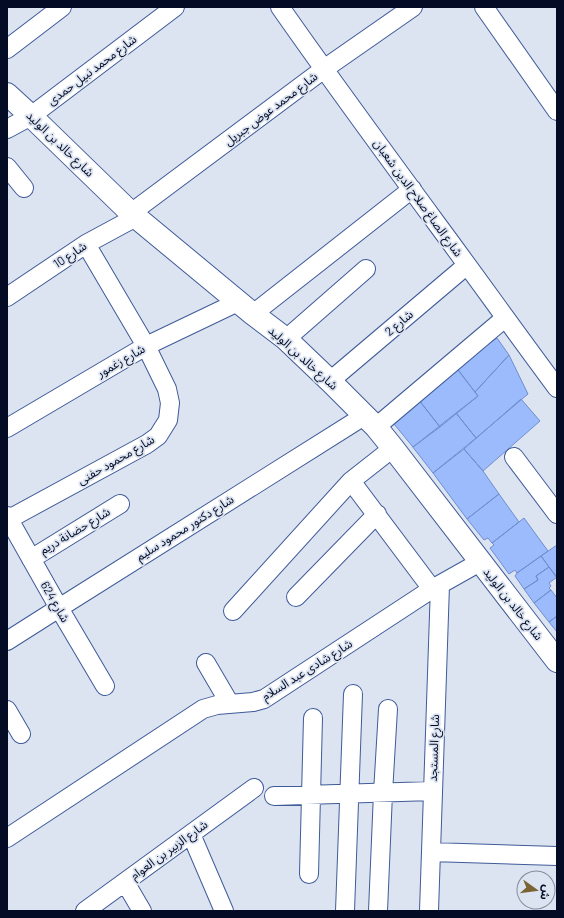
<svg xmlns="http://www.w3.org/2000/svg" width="564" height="918" font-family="Barlow,'Noto Sans Arabic',sans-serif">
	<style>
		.building { fill: #9bbbfc; stroke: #6f8ecf }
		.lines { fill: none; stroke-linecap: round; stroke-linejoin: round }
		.minor-casing { stroke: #3f5b98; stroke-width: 20 }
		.tertiary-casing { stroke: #3f5b98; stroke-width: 24 }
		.minor { stroke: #fff; stroke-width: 18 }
		.tertiary { stroke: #fff; stroke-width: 22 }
		.labels { text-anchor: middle; stroke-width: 3.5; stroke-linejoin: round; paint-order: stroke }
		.street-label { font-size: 12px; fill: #030c24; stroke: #dce3f1 }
	</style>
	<rect width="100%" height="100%" fill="#dce3f1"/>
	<path class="building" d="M497,338L509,355L475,392L456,367Z
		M509,355L528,394L476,438L456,413L478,396L475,392Z
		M454,365L478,396L440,427L415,395Z
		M415,395L440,427L413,447L389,418Z
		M521,399L540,421L483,471L464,449Z
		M456,413L476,438L433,473L412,446L413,447Z
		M464,449L483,471L499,494L467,519L433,473Z
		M499,494L519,522L492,543L488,538L484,540L467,519Z
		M524,518L548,551L517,573L515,570L509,574L490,548L494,545L492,543Z
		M557,545V578L541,556Z
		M541,556L549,567L536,576L538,580L524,589L515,576L517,573Z
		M549,567L557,577L549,583L551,586L549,588L551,590L534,603L524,589L538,580L536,576Z
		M551,590L557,598V616L549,622L534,603Z
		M557,616V632L549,622Z"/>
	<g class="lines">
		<g class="minor-casing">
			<path id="minor" d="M280,7C331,80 384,152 437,224C477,278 516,333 557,388
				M484,7L557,111
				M7,49L62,7
				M7,129L31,116L175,7
				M7,167L24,188
				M131,213L324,69L413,7
				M7,297L86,244L136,217
				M253,314L412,189
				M286,339L366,269
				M330,381L467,265
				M376,427L505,318
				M7,428L146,346L238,302
				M514,457L557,514
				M351,481L432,589
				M7,516L59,608L105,686
				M9,519L147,444L158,436L168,420L170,403L167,389L146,346L86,244
				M31,559L120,504
				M296,597L377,514
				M233,611L351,481L393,448
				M7,641L59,608L364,416
				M206,663L230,704
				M7,710L21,734
				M274,796L432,791
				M191,834L224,911
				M7,838L203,709L217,705L253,702L264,699L432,589L480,562
				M431,852L557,856
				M309,874L313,718
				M125,882L142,911
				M85,911L254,788
				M345,911L353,694
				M378,911L383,793L388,709
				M429,911L440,585"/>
		</g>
		<g class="tertiary-casing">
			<path id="tertiary" d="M7,94L31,116L131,213L253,314L286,339L330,381L376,427L393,448L557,661"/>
		</g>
		<use href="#minor" class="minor"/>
		<use href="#tertiary" class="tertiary"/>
	</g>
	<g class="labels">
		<g class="street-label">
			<text transform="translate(92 70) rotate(-37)" y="4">شارع محمد نبيل حمدى</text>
			<text transform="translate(271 109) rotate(-37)" y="4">شارع محمد عوض جبريل</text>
			<text transform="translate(60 144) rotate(44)" y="4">شارع خالد بن الوليد</text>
			<text transform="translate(418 198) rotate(54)" y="4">شارع الصاغ صلاح الدين شعبان</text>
			<text transform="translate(70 255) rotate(-34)" y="4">شارع 10</text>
			<text transform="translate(399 323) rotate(-40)" y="4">شارع 2</text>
			<text transform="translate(303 358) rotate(42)" y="4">شارع خالد بن الوليد</text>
			<text transform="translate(121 361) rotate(-30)" y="4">شارع زغمور</text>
			<text transform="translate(116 460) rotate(-30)" y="4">شارع محمود حفنى</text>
			<text transform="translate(185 528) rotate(-32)" y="4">شارع دكتور محمود سليم</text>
			<text transform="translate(75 531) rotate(-31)" y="4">شارع حضانة دريم</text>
			<text transform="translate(55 602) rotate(60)" y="4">شارع 624</text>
			<text transform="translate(513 604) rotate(52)" y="4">شارع خالد بن الوليد</text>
			<text transform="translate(307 670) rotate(-32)" y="4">شارع شادى عبد السلام</text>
			<text transform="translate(434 748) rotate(-88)" y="4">شارع المستجد</text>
			<text transform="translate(169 850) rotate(-36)" y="4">شارع الزبير بن العوام</text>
		</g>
	</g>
	<rect width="564" height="918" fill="none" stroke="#030c24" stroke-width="16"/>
	<g transform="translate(536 890) rotate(104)"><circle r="19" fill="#dce3f1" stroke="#858d9f"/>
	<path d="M0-3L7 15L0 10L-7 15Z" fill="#7b6434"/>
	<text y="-6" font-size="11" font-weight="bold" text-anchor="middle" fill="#030c24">ش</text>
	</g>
</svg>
